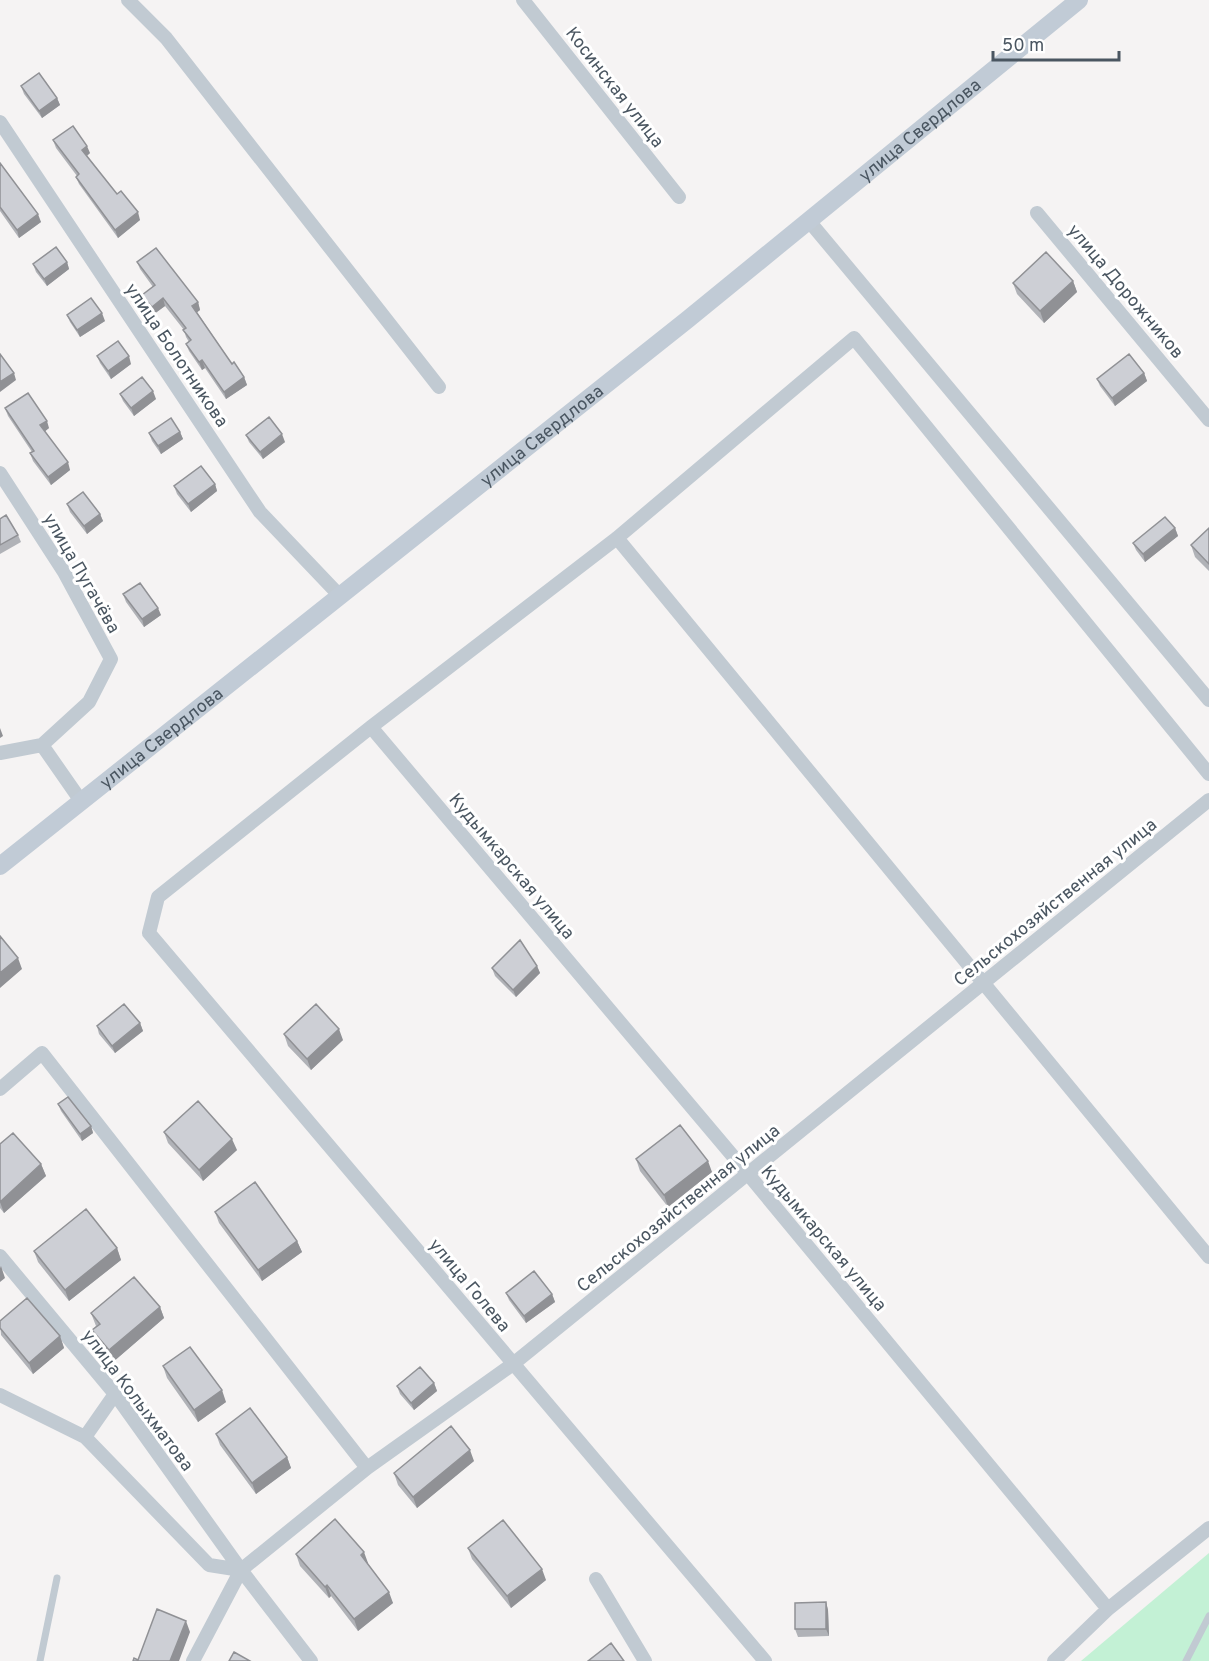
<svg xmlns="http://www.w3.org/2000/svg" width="1209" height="1661" font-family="Overpass,sans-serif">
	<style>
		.green { fill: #c3f1d5 }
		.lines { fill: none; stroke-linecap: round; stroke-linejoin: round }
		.service { stroke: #c1cad2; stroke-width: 7 }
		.minor { stroke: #c1cad2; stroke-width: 14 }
		.secondary { stroke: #c1cbd6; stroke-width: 18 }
		.wall { fill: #b0b2b7 }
		.shaded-wall { fill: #909195 }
		.building { fill: #cdcfd5; stroke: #909195; stroke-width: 1.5 }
		.labels { text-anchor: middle; stroke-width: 6; stroke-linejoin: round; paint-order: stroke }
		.street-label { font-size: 18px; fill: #4a5661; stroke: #fff }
	</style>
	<rect width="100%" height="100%" fill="#f5f3f3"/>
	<path class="green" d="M1209,1553V1661H1081Z"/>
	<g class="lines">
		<path class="service" d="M40,1661L57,1578
			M1186,1661L1209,1616"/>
		<path class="minor" d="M128,0L166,38L439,387
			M523,0L679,197
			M0,122L260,512L340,596
			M1037,213L1209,420
			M809,221L1209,700
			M0,473L64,572L111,659L89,702L42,745
			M617,538L1209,1257
			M371,727L748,1174L1108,1609
			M42,745L81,801
			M0,753L42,745
			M0,1089L42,1053L367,1468
			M0,1256L115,1394L241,1570
			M0,1395L85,1437L209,1565L241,1570L311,1661
			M85,1437L115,1394
			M596,1579L645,1661
			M193,1661L241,1570L367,1468L513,1364L1209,800
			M765,1661L149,933L158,897L371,727L617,538L854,338L1209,774
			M1054,1661L1108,1609L1209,1528"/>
		<path class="secondary" id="s1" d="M0,866L687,320L1079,0"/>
	</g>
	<path class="wall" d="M21,86L57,98L60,105L42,118L24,94Z
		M53,140L90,153L87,156L117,194L140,220L118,238L79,184L76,177L77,176L56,148Z
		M0,163L41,222L19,238L0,211Z
		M67,262L69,269L47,286L36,272L33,264Z
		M137,262L198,302L200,310L197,312L232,364L244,377L247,385L226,399L205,368L202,370L189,351L186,344L189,342L186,337L184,330L165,306L154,314L145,302L142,295L153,287L140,269Z
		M1073,281L1077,292L1044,323L1017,294L1013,283Z
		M67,315L105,321L80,337L70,322Z
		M97,356L131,364L111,379L100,363Z
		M1144,373L1147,381L1115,406L1100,386L1097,379Z
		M120,394L156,399L134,416L123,401Z
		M5,408L49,428L45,431L70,470L51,485L33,461L30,453L32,452L8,416Z
		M180,432L183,439L161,454L152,441L149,433Z
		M246,435L285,442L263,459L249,442Z
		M215,484L217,491L191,512L177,494L174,486Z
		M67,504L100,514L103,521L87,534L70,512Z
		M0,519L18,535L21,542L0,554Z
		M1175,528L1178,536L1145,562L1136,550L1133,543Z
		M1209,528V571L1195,557L1191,545Z
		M123,594L161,615L144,627L126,602Z
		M537,966L540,973L516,997L495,976L492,968Z
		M140,1023L143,1031L115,1053L99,1034L97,1026Z
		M284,1034L343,1040L311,1070L288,1046Z
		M58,1104L91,1126L93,1133L82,1141L61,1111Z
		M164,1132L237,1150L203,1181L168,1143Z
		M0,1144L41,1164L46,1176L4,1213L0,1208Z
		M636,1159L712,1172L668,1207L640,1171Z
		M215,1212L297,1241L302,1252L262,1281L219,1223Z
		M117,1248L121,1260L69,1301L38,1262L34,1251Z
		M506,1293L552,1294L555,1302L526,1323L509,1300Z
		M160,1307L164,1318L113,1362L96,1342L92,1330L96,1326L91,1313Z
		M0,1321L60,1336L64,1348L33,1374L1,1335Z
		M163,1366L226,1402L198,1422L167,1378Z
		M434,1383L437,1391L414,1410L400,1394L397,1386Z
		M216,1434L287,1457L291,1468L256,1494L220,1445Z
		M474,1461L417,1508L398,1485L394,1473Z
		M468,1548L546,1580L511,1608L472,1559Z
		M296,1554L368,1563L367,1564L393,1603L358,1631L331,1596L329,1598L300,1566Z
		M826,1602L828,1610L829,1636L798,1637L795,1629Z"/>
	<path class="shaded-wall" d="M57,98L60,105L42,118L39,111Z
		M87,146L90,153L85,157L82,150Z
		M138,212L140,220L118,238L115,230Z
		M38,214L41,222L19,238L17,230Z
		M67,262L69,269L47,286L44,279Z
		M1073,281L1077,292L1044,323L1040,311Z
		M163,298L165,306L154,314L152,307Z
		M198,302L200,310L195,314L192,306Z
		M102,313L105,321L80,337L77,330Z
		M129,356L131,364L111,379L108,371Z
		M202,360L205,368L202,370L199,362Z
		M14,373L16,380L0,392V382Z
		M1144,373L1147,381L1115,406L1112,398Z
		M244,377L247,385L226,399L224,392Z
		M153,391L156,399L134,416L131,408Z
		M47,421L49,428L43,433L40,425Z
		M180,432L183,439L161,454L158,446Z
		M282,434L285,442L263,459L260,452Z
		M68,462L70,470L51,485L48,477Z
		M215,484L217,491L191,512L188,504Z
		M100,514L103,521L87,534L84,526Z
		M1175,528L1178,536L1145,562L1143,554Z
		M158,608L161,615L144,627L142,619Z
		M0,728L3,736L0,738Z
		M18,958L22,969L0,988V973Z
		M537,966L540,973L516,997L513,990Z
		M140,1023L143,1031L115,1053L112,1046Z
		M339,1029L343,1040L311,1070L307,1059Z
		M91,1126L93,1133L82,1141L80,1134Z
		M232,1139L237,1150L203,1181L199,1170Z
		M708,1161L712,1172L668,1207L664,1195Z
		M41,1164L46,1176L4,1213L0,1202Z
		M297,1241L302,1252L262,1281L258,1270Z
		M117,1248L121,1260L69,1301L65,1290Z
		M1,1266L5,1278L0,1282V1268Z
		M552,1294L555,1302L526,1323L524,1316Z
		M160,1307L164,1318L113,1362L109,1350Z
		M60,1336L64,1348L33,1374L29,1363Z
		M434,1383L437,1391L414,1410L411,1403Z
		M222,1390L226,1402L198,1422L194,1410Z
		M470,1450L474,1461L417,1508L413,1497Z
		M287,1457L291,1468L256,1494L252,1483Z
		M364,1552L368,1563L365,1566L361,1555Z
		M542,1569L546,1580L511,1608L507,1596Z
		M327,1585L331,1596L329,1598L325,1587Z
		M389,1592L393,1603L358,1631L354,1619Z
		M826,1602L828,1610L829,1636L826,1629Z
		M186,1621L190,1632L179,1661H170Z"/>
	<path class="building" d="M39,73L57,98L39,111L21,86Z
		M73,126L87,146L82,150L117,194L121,191L138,212L115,230L76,177L79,174L53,140Z
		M0,163L38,214L17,230L0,207Z
		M56,247L67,262L44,279L33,264Z
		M156,248L198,302L192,306L232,364L234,362L244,377L224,392L202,360L199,362L186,344L191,340L183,330L186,328L163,298L152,307L142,295L155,285L137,262Z
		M1046,252L1073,281L1040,311L1013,283Z
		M91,298L102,313L77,330L67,315Z
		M118,341L129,356L108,371L97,356Z
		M0,354L14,373L0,382Z
		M1129,354L1144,373L1112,398L1097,379Z
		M142,377L153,391L131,408L120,394Z
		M28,393L47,421L40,425L68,462L48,477L30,453L34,451L5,408Z
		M269,417L282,434L260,452L246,435Z
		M171,418L180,432L158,446L149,433Z
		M201,466L215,484L188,504L174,486Z
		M83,492L100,514L84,526L67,504Z
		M6,515L18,535L0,545V519Z
		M1165,517L1175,528L1143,554L1133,543Z
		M1209,528V564L1191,545Z
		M140,583L158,608L142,619L123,594Z
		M0,936L18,958L0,973Z
		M520,940L537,966L513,990L492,968Z
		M124,1004L140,1023L112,1046L97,1026Z
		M316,1004L339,1029L307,1059L284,1034Z
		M68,1097L91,1126L80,1134L58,1104Z
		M198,1101L232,1139L199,1170L164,1132Z
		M680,1125L708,1161L664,1195L636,1159Z
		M13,1133L41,1164L0,1202V1144Z
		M255,1182L297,1241L258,1270L215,1212Z
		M86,1209L117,1248L65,1290L34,1251Z
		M534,1271L552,1294L524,1316L506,1293Z
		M134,1277L160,1307L109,1350L92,1330L100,1324L91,1313Z
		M27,1298L60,1336L29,1363L0,1328V1321Z
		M190,1347L222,1390L194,1410L163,1366Z
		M420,1367L434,1383L411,1403L397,1386Z
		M250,1408L287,1457L252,1483L216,1434Z
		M451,1426L470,1450L413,1497L394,1473Z
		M335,1519L364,1552L361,1555L389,1592L354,1619L327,1585L325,1587L296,1554Z
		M503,1520L542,1569L507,1596L468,1548Z
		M826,1602V1629H795V1603Z
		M157,1609L186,1621L170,1661H133L134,1658L138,1660Z
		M611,1643L624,1661H588Z
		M234,1652L250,1661H229Z"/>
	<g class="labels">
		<g class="street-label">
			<text transform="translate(615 87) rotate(52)" y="6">Косинская улица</text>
			<text dy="6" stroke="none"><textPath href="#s1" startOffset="1178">улица Свердлова</textPath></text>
			<text transform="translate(1126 291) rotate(50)" y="6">улица Дорожников</text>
			<text transform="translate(177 355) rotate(56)" y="6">улица Болотникова</text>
			<text dy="6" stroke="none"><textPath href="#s1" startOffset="692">улица Свердлова</textPath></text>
			<text transform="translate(82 573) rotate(60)" y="6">улица Пугачёва</text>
			<text dy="6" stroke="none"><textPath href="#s1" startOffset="206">улица Свердлова</textPath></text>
			<text transform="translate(512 866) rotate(50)" y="6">Кудымкарская улица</text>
			<text transform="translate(1055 902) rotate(-39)" y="6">Сельскохозяйственная улица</text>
			<text transform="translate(678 1208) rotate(-39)" y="6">Сельскохозяйственная улица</text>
			<text transform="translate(824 1238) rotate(50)" y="6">Кудымкарская улица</text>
			<text transform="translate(470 1285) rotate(50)" y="6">улица Голева</text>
			<text transform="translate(138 1400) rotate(53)" y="6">улица Колыхматова</text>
		</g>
	</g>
	<path d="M993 51v9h126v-9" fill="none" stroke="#4a5661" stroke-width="3"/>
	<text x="1002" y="51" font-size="18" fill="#4a5661" stroke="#ffffff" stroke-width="4.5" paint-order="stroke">50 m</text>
</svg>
